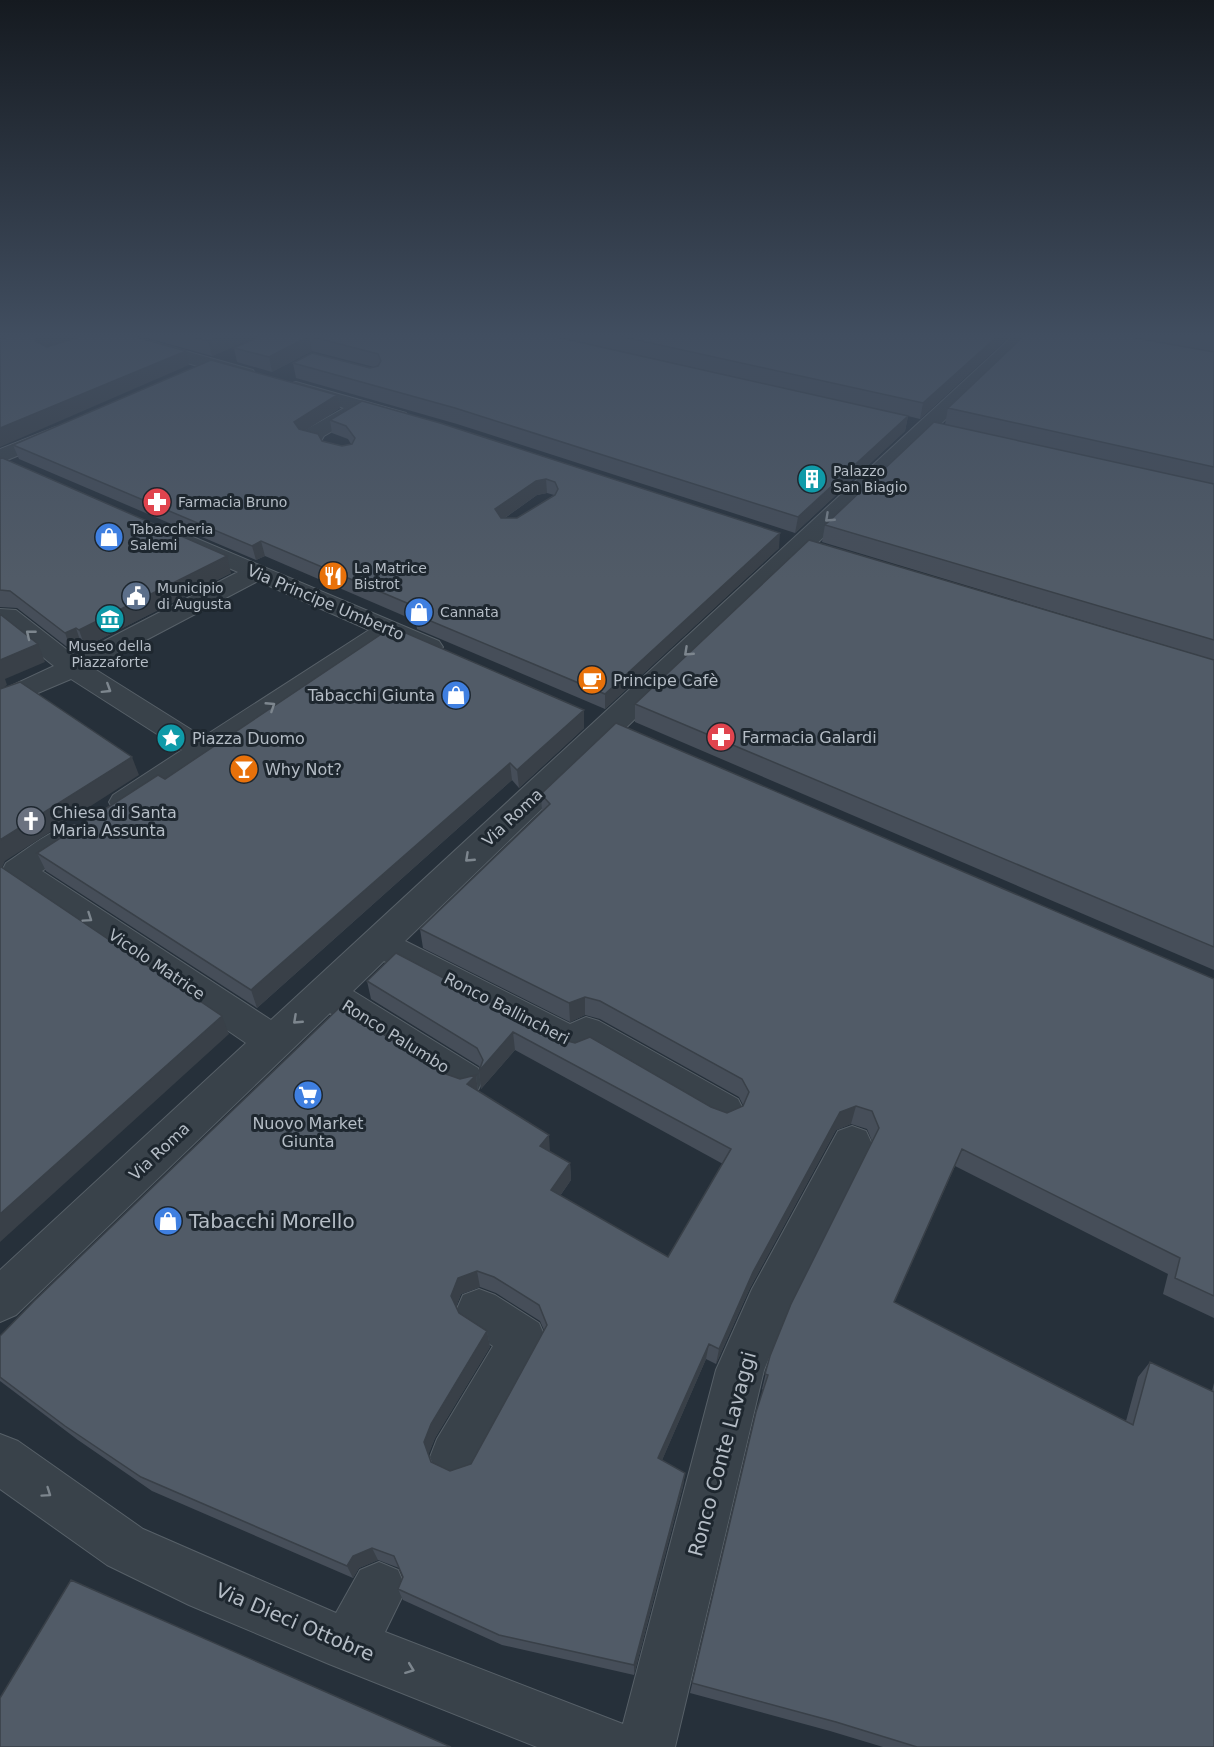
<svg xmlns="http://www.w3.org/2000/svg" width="1214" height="1747" font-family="'DejaVu Sans',sans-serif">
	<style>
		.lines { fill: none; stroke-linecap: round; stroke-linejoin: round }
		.minor-casing { stroke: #576068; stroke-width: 2 }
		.minor { fill: #39424a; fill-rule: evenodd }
		.wall { fill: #464e59; fill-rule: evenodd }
		.shaded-wall { fill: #394048 }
		.building { fill: #515b67; stroke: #394048; stroke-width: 1.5; fill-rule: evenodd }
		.oneway { stroke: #7d868e }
		.labels { text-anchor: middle; stroke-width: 6; stroke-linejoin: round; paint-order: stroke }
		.far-poi-label { font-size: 14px; fill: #b5bdc6; stroke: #1e272f; text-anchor: start }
		.street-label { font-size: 16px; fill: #b5bdc6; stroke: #1e272f }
		.poi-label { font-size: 16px; fill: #b5bdc6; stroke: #1e272f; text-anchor: start }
		.near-poi-label { font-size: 20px; fill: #b5bdc6; stroke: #1e272f; text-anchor: start }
		.near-street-label { font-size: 20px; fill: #b5bdc6; stroke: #1e272f }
	</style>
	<rect width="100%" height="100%" fill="#26303a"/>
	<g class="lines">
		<g class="minor-casing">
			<path id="minor" d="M98,334H125L253,370L255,374L253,378H239L101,338Z
				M1015,334H1034L405,941L570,1024L586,1017L599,1021L738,1099L744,1111L738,1123L724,1128L710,1123L590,1053L575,1059L562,1055L384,961L353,991L478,1068L483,1079L478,1090L464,1095L450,1090L330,1013L16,1315L0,1322V1270L246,1043L6,879L2,871L6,863C29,849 60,819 87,826L92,834L87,842L42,871L271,1020Z
				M296,382L406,413L409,417L406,421L399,423L363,413L324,436L321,441L314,443L302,440L299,436L302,432L344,408L289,392L286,388L289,384Z
				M56,427L63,429L66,433L63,437L0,463V449Z
				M186,534L439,641L443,647L439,653L430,655L421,653L391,639L135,809L124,812L113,809L109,802L113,795L182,750L71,679L0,709V691L54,666L3,625L0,626V609L16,610L75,656L238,572L178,546L174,541L178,536ZM258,581L369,630L203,737L93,668Z
				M852,1126L866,1131L872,1144L785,1319L764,1370L675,1747H537L329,1664L189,1605L107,1565L0,1489V1434L18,1441L143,1529L336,1613L360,1570L379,1562L398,1570L406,1589L385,1632L623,1724L716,1370L752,1289L838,1131Z
				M479,1289L495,1295L539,1323L546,1339L473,1475L455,1482L437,1475L430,1457L437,1439L493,1346L463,1327L456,1311L463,1295Z"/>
		</g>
		<use href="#minor" class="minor"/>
	</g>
	<path class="wall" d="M133,334H262L212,356Z
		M266,334H543L810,394L546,334H1012L920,419L908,416L905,431L795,533L457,424L296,378L293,363L370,368L374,367L312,351L272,372L237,362L234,348Z
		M1026,334H1214V352L1151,341L1214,352V660L822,542L825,525L945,424L948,408Z
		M362,401L779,548L605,709L417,629L416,621L265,556L256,560L19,459L13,445L340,408L305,430L322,441L342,446L351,444L348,439L332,433L330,420ZM547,493L554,495L517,518H505L537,495Z
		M0,457L231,573L85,647L82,646L71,650L17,608L0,607Z
		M1214,660V970L635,722V704Z
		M584,710V728L519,788L512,780L257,1008L46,871L37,853L165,779Z
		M541,794L1214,979V1318L1163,1294L1168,1274L955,1166L894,1302L1126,1421L1138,1377L1150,1362L1212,1391L1214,1383V1747H883L830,1731L690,1693L756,1412L763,1390L762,1389L770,1356L872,1141L867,1129L851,1124L836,1130L750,1288L716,1364L706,1359L662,1460L685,1473L683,1486L634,1675L502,1645L403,1600L398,1589L403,1577L399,1568L378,1560L359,1568L353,1578L152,1491L78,1440L0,1381V1336L446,1074L460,1079L476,1075L478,1090L550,1152L570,1163L571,1180L560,1196L668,1257L723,1164L515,1050L481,1089L479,1071L480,1068L479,1066L371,999L367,981L560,1039L711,1107L727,1113L743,1106V1105L739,1097L600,1019L585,1015L570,1022L423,948L420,929L542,812ZM480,1287L496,1293L540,1321L544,1330L471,1464L450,1471L431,1462L428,1455L435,1438L490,1347L487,1331L459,1313L456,1307L461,1294Z"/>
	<path class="shaded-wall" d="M0,334H21L0,341Z
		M39,334H78L79,337L44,349L35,341Z
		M226,334H262L212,356L208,341Z
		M1000,334H1012L920,419L923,403Z
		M309,336L312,351L272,372L269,357Z
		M186,351L189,365L0,447V428Z
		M337,395L340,408L297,436L294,422Z
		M908,416L905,431L795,533L798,517Z
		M546,479L547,493L537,495L496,524L495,509L536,481Z
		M780,533L779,548L605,709V694Z
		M261,541L265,556L256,560L252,546Z
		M227,556L231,573L85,647L79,630Z
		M76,628L82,646L71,650L65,633Z
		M38,644L45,662L5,679L7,685L0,690V660Z
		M584,710V728L519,788L517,770Z
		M132,757L139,775L5,861L0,872V840Z
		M510,763L512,780L257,1008L251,990Z
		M585,997V1015L570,1022L569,1003Z
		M222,1016L229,1034L0,1242V1214Z
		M513,1032L515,1050L481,1089L479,1071Z
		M476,1075L478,1092L467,1084Z
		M856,1106L851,1124L836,1130L750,1288L716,1364L719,1349L753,1272L840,1112Z
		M549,1135L550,1152L540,1146Z
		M962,1149L955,1166L888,1317L894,1302Z
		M570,1163L571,1180L552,1207L551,1190Z
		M477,1271L480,1287L461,1294L454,1312L451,1296L458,1278Z
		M487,1331L490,1347L435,1438L428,1456L424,1442L431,1424Z
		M709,1344L706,1359L657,1472L658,1458Z
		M685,1473L683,1486L634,1675V1665Z
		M372,1548L378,1560L359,1568L353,1578L347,1566L353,1556Z"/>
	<path class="building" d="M18,334H41H39L35,341L47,347L82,336L84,334H125L186,351L0,428V339Z
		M182,334H226L208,341Z
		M266,334H543L908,416L798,517L455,408L293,363L312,353L370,368L378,366L381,361L378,354L309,336L269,357L234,348Z
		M610,334H1000L923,403Z
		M1026,334H1113L1214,352V467L948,408Z
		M1199,334H1214V336Z
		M211,360L337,395L294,422L299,429L318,434L322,441L342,446L352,444L355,438L346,426L330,420L362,401L440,423L780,533L605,694L414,614L421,609L261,541L252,546L13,445ZM546,479L555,482L558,489L555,495L517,518H501L495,509L536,481Z
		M934,422L1214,484V640L825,525Z
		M0,457L227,556L79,630L76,628L65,633L10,591L0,590Z
		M809,540L1214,660V947L635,704Z
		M0,614L38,644L0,660Z
		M392,627L584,710L517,770L510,763L251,990L37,853L158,775L165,779Z
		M20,682L132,757L0,840V689Z
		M616,723L1214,979V1296L1175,1278L1180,1258L962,1149L894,1302L1133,1425L1150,1362L1214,1392V1747H917L836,1722L692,1683L756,1412L768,1375L765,1374L770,1356L791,1304L879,1128L872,1111L856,1106L840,1112L753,1272L719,1349L709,1344L658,1458L685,1473L634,1665L499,1635L398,1589L403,1577L394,1556L372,1548L353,1556L347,1566L141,1477L65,1426L0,1377V1336L34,1301L340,1007L446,1074L460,1079L476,1075L467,1084L549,1135L540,1146L570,1163L551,1190L668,1257L731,1149L513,1032L479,1071L483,1060L477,1048L367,981L396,953L560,1039L575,1043L590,1037L711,1107L727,1113L743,1106L749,1092L742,1079L600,1001L585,997L569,1003L420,929L550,804L541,794ZM477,1271L494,1277L539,1305L547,1325L471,1464L450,1471L431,1462L424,1442L431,1424L487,1331L459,1313L451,1296L458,1278Z
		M0,866L222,1016L0,1214Z
		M71,1580L451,1747H0V1698Z"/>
	<defs><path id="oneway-chevron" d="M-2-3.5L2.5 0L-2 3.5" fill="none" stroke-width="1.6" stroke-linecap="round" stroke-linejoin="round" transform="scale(1.5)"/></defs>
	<g class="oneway">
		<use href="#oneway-chevron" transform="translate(829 518) rotate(137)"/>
		<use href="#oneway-chevron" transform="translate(30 634) rotate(-141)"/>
		<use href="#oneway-chevron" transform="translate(688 652) rotate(137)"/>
		<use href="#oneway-chevron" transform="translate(107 689) rotate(32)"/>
		<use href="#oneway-chevron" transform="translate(271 706) rotate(-33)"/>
		<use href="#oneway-chevron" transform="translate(469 858) rotate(137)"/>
		<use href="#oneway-chevron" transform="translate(88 918) rotate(34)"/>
		<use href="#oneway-chevron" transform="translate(297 1020) rotate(137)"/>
		<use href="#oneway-chevron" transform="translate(47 1493) rotate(35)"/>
		<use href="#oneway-chevron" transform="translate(410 1669) rotate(21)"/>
	</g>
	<linearGradient id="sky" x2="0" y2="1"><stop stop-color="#151a20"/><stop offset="0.58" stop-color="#414e60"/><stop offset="1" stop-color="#414e60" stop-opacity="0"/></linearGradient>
	<rect width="1214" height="578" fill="url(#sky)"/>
	<defs>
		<g id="building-disc" transform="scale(1.5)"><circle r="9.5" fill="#0f9aa8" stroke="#1e272f"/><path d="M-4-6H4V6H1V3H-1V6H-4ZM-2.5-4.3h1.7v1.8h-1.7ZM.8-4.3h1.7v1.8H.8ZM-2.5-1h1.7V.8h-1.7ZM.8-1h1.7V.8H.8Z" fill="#fff"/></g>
		<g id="pharmacy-disc" transform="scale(1.5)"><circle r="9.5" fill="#e0444e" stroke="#1e272f"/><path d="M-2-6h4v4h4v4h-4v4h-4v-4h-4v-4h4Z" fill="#fff"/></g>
		<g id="shop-disc" transform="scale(1.5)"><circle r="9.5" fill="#3f7fe0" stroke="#1e272f"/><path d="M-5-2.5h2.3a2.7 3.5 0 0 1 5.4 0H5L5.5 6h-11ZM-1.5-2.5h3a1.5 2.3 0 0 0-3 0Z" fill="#fff"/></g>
		<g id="restaurant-disc" transform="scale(1.5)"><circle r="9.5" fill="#e8710a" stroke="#1e272f"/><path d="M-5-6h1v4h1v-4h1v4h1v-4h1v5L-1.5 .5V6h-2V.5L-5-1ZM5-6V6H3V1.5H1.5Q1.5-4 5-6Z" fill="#fff"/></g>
		<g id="civic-disc" transform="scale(1.5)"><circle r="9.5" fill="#5c6f8a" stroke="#1e272f"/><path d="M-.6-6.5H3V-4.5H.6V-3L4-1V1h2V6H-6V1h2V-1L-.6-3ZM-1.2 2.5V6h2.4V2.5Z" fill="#fff"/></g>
		<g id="museum-disc" transform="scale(1.5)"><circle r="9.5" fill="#0f9aa8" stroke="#1e272f"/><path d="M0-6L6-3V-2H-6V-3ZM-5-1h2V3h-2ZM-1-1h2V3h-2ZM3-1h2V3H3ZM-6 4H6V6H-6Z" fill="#fff"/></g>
		<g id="cafe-disc" transform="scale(1.5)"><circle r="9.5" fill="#e8710a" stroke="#1e272f"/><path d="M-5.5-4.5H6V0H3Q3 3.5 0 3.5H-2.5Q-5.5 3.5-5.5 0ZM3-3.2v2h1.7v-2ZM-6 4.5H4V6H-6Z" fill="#fff"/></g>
		<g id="sight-disc" transform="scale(1.5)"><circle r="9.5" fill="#0f9aa8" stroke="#1e272f"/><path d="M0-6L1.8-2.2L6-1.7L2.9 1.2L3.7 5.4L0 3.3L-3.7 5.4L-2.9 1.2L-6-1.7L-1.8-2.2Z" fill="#fff"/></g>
		<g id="bar-disc" transform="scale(1.5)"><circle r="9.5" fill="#e8710a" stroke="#1e272f"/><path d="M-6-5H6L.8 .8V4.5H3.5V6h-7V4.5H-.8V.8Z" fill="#fff"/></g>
		<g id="church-disc" transform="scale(1.5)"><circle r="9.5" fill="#6b7280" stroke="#1e272f"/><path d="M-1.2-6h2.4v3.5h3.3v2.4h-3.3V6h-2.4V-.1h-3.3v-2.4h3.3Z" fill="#fff"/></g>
		<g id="supermarket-disc" transform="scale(1.5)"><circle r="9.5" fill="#3f7fe0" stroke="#1e272f"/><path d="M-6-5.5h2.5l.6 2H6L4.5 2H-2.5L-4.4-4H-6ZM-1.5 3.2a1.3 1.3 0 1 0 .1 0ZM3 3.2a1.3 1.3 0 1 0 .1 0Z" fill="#fff"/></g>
	</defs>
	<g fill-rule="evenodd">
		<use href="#building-disc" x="812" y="479"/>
		<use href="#pharmacy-disc" x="157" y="502"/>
		<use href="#shop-disc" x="109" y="537"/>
		<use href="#restaurant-disc" x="333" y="576"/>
		<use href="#civic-disc" x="136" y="596"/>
		<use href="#shop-disc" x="419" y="612"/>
		<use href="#museum-disc" x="110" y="619"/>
		<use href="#cafe-disc" x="592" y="680"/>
		<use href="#shop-disc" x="456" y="695"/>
		<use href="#pharmacy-disc" x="721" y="737"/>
		<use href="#sight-disc" x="171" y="738"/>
		<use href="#bar-disc" x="244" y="769"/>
		<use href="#church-disc" x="31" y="821"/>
		<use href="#supermarket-disc" x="308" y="1095"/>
		<use href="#shop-disc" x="168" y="1221"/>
	</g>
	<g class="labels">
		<g class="far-poi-label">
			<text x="833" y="476">Palazzo<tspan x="833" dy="16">San Biagio</tspan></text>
			<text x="178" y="507">Farmacia Bruno</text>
			<text x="130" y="534">Tabaccheria<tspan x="130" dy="16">Salemi</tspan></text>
			<text x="354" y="573">La Matrice<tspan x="354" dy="16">Bistrot</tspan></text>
			<text x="157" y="593">Municipio<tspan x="157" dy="16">di Augusta</tspan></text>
			<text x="440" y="617">Cannata</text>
			<text x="110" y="651" text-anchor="middle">Museo della<tspan x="110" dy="16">Piazzaforte</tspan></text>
		</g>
		<g class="street-label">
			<text transform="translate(326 602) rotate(23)" y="6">Via Principe Umberto</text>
			<text transform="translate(512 817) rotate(-43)" y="6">Via Roma</text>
			<text transform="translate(157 964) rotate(34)" y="6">Vicolo Matrice</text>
			<text transform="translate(507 1008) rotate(27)" y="6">Ronco Ballincheri</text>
			<text transform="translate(396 1036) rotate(32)" y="6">Ronco Palumbo</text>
			<text transform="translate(159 1151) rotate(-43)" y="6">Via Roma</text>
		</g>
		<g class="poi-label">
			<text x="613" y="686">Principe Cafè</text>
			<text x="435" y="701" text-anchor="end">Tabacchi Giunta</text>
			<text x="742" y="743">Farmacia Galardi</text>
			<text x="192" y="744">Piazza Duomo</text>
			<text x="265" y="775">Why Not?</text>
			<text x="52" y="818">Chiesa di Santa<tspan x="52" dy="18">Maria Assunta</tspan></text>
			<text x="308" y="1129" text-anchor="middle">Nuovo Market<tspan x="308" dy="18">Giunta</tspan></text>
		</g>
		<g class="near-poi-label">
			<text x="189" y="1228">Tabacchi Morello</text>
		</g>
		<g class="near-street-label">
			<text transform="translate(722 1454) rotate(-75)" y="7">Ronco Conte Lavaggi</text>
			<text transform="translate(295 1622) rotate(23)" y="7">Via Dieci Ottobre</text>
		</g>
	</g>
</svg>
